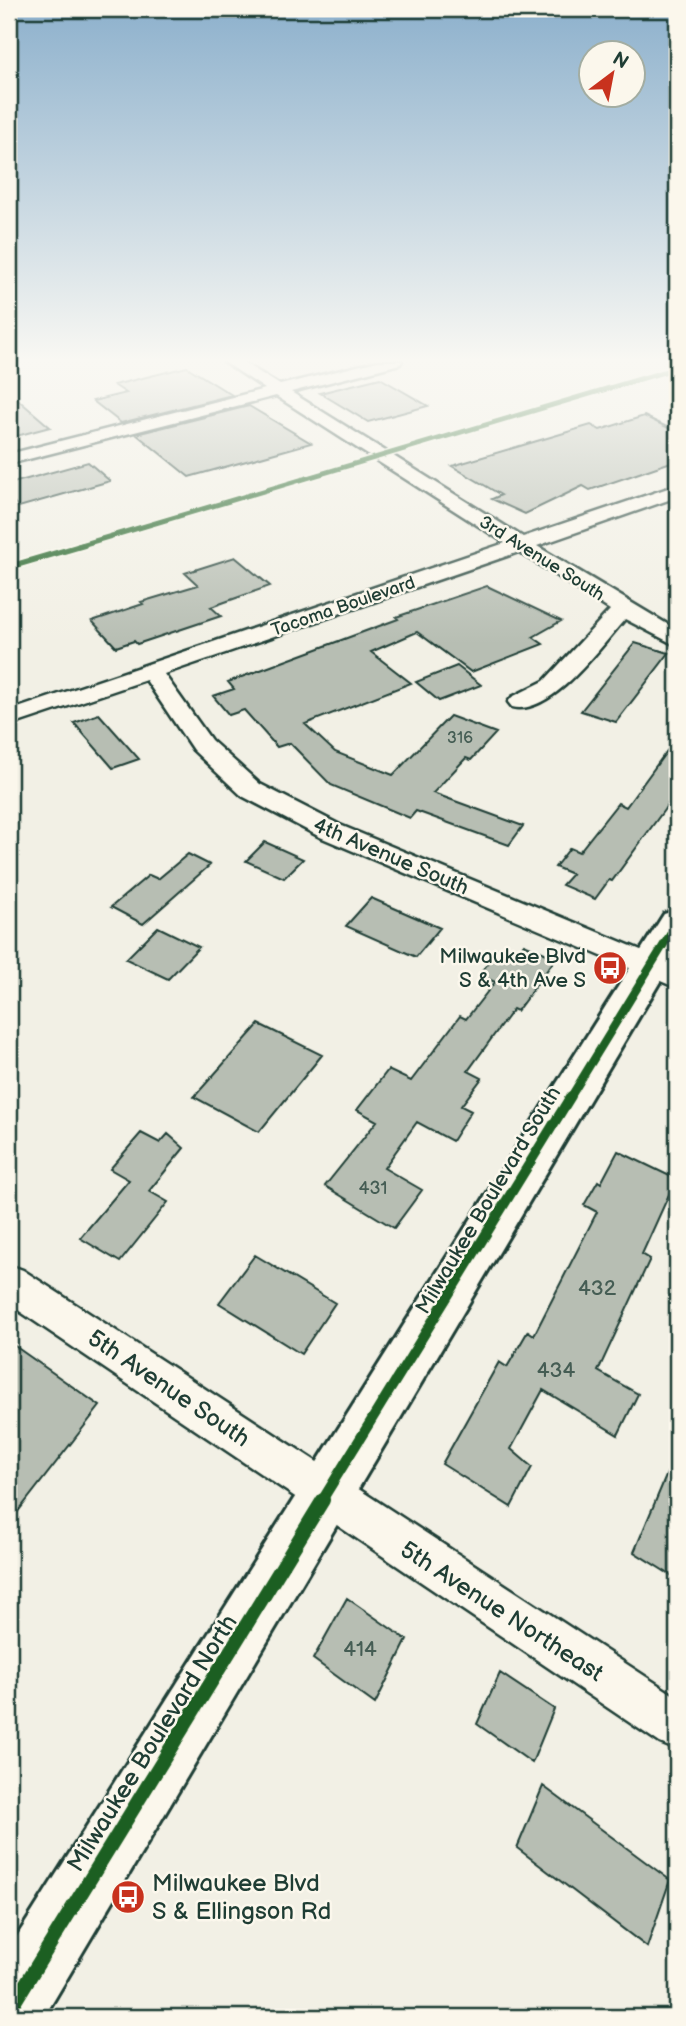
<svg xmlns="http://www.w3.org/2000/svg" width="686" height="2026" font-family="'Balsamiq Sans',sans-serif">
	<style>
		.building { fill: #b7beb3; stroke: #1f3d34; stroke-width: 2 }
		.lines { fill: none; stroke-linecap: round; stroke-linejoin: round }
		.street-casing { stroke: #1f3d34; stroke-width: 5 }
		.secondary-casing { stroke: #1f3d34; stroke-width: 6 }
		.street { fill: #fbf7ec; fill-rule: evenodd }
		.secondary { fill: #fbf7ec; fill-rule: evenodd }
		.cycleway-far4-casing { stroke: #fbf7ec; stroke-width: 8 }
		.cycleway-far3-casing { stroke: #fbf7ec; stroke-width: 10 }
		.cycleway-far2-casing { stroke: #fbf7ec; stroke-width: 12 }
		.cycleway-far1-casing { stroke: #fbf7ec; stroke-width: 15 }
		.cycleway-casing { stroke: #fbf7ec; stroke-width: 18 }
		.cycleway-far4 { stroke: #1b5e20; stroke-width: 5 }
		.cycleway-far3 { stroke: #1b5e20; stroke-width: 6 }
		.cycleway-far2 { stroke: #1b5e20; stroke-width: 8 }
		.cycleway-far1 { stroke: #1b5e20; stroke-width: 10 }
		.cycleway { stroke: #1b5e20; stroke-width: 14 }
		.labels { text-anchor: middle; stroke-width: 5; stroke-linejoin: round; paint-order: stroke }
		.far-number-label { font-size: 16px; fill: #455d54 }
		.far-street-label { font-size: 18px; fill: #1f3d34; stroke: #fbf7ec }
		.number-label { font-size: 18px; fill: #455d54 }
		.street-label { font-size: 21px; fill: #1f3d34; stroke: #fbf7ec }
		.poi-label { font-size: 21px; fill: #1f3d34; stroke: #fbf7ec; text-anchor: end }
		.near-number-label { font-size: 21px; fill: #455d54 }
		.near-street-label { font-size: 24px; fill: #1f3d34; stroke: #fbf7ec }
		.near-poi-label { font-size: 24px; fill: #1f3d34; stroke: #fbf7ec; text-anchor: start }
	</style>
	<rect width="100%" height="100%" fill="#f2f0e5"/>
	<filter id="ink" filterUnits="userSpaceOnUse"><feTurbulence type="fractalNoise" baseFrequency=".0143" numOctaves="2"/><feDisplacementMap in="SourceGraphic" scale="14" xChannelSelector="R" yChannelSelector="G"/><feConvolveMatrix kernelMatrix="1 2 1 2 8 2 1 2 1" color-interpolation-filters="sRGB"/></filter>
	<g filter="url(#ink)">
		<path class="building" d="M187,367L232,395L121,423L93,401L126,393L114,385Z
			M380,378L428,406L368,422L320,393Z
			M9,392L50,427L9,438Z
			M249,406L311,443L189,477L136,434Z
			M644,416L677,432V460L590,490L583,486L525,514L492,499L501,495L452,466L591,425L600,430Z
			M88,462L110,481L19,507L9,498V484Z
			M235,557L270,586L211,607L221,616L137,644L134,641L116,647L92,621L143,604L141,602L198,585L185,573Z
			M487,586L561,621L533,637L543,644L471,672L417,632L371,652L411,683L305,724L335,752L393,775L450,716L496,733L471,760L466,758L433,793L523,826L509,845L416,811L410,818L331,785L290,743L277,747L244,710L229,715L213,696L234,689L228,682L398,619L396,617Z
			M635,643L669,653L616,722L581,711Z
			M457,666L481,685L439,701L416,682Z
			M99,714L139,759L113,768L74,723Z
			M677,737V789L664,810L612,881L609,880L595,899L562,885L572,874L555,867L570,848L579,852L618,803L626,807Z
			M265,842L303,859L284,878L246,861Z
			M188,854L210,865L143,924L111,907L149,875L158,879Z
			M371,898L440,928L416,957L346,926Z
			M158,927L199,947L168,979L126,959Z
			M524,944L556,958L517,1011L513,1009L468,1071L482,1078L461,1106L471,1111L452,1141L417,1122L384,1168L422,1190L394,1228L325,1186L377,1121L357,1110L388,1070L411,1081L460,1016L466,1019L495,982L479,975L499,949L515,956Z
			M259,1024L322,1055L259,1132L194,1097Z
			M141,1133L160,1143L168,1134L184,1148L149,1191L168,1202L120,1262L80,1238L129,1180L110,1169Z
			M618,1151L676,1179L642,1254L650,1259L598,1371L638,1394L618,1435L543,1390L511,1449L532,1467L511,1507L442,1464L499,1362L507,1367L528,1331L534,1335L597,1212L584,1205L598,1181L601,1183Z
			M255,1255L335,1303L301,1354L219,1303Z
			M9,1342L100,1406L9,1523Z
			M677,1450V1579L634,1552Z
			M347,1598L407,1640L375,1704L313,1659Z
			M500,1673L554,1709L532,1763L477,1724Z
			M543,1786L670,1880L647,1947L517,1848Z"/>
		<g class="lines">
			<g class="street-casing">
				<path id="street" d="M223,361H241L280,385L378,361H402L400,364L291,392L523,537L677,485V497L537,546L677,630V646L625,619C602,645 551,717 512,707L508,702L512,697L544,681L610,610L519,552L164,674L211,740L260,784L340,825L677,965V988L320,837L242,796L193,750L146,680L9,726V711L505,543L276,396L9,464V454L265,389Z
					M9,1265L23,1270L677,1697V1750L660,1743L9,1304Z"/>
			</g>
			<g class="secondary-casing">
				<path id="secondary" d="M677,910V953L44,2017H9V1949L664,914Z"/>
			</g>
			<use href="#street" class="street"/>
			<use href="#secondary" class="secondary"/>
			<g class="cycleway-far4-casing">
				<path id="cycleway-far4" d="M78,546L677,368"/>
			</g>
			<g class="cycleway-far3-casing">
				<path id="cycleway-far3" d="M9,567L84,545"/>
			</g>
			<g class="cycleway-far2-casing">
				<path id="cycleway-far2" d="M570,1098L677,923"/>
			</g>
			<g class="cycleway-far1-casing">
				<path id="cycleway-far1" d="M321,1502L571,1096"/>
			</g>
			<g class="cycleway-casing">
				<path id="cycleway" d="M9,2011L323,1500"/>
			</g>
			<use href="#cycleway-far4" class="cycleway-far4"/>
			<use href="#cycleway-far3" class="cycleway-far3"/>
			<use href="#cycleway-far2" class="cycleway-far2"/>
			<use href="#cycleway-far1" class="cycleway-far1"/>
			<use href="#cycleway" class="cycleway"/>
		</g>
	</g>
	<linearGradient id="sky" x2="0" y2="1"><stop stop-color="#8cb0cc"/><stop offset="0.56" stop-color="#f9f8f3"/><stop offset="1" stop-color="#f9f8f3" stop-opacity="0"/></linearGradient>
	<rect width="686" height="644" fill="url(#sky)"/>
	<defs>
		<g id="bus-disc" transform="scale(1.75)"><circle r="9.5" fill="#c8321e" stroke="#fbf7ec"/><path d="M-5-6H5V4H4V6H2V4H-2V6H-4V4H-5ZM-3.5-4V0h7V-4ZM-3.5 1.2v1.5H-2V1.2ZM2 1.2v1.5H3.5V1.2Z" fill="#fff"/></g>
	</defs>
	<g fill-rule="evenodd">
		<use href="#bus-disc" x="610" y="968"/>
		<use href="#bus-disc" x="128" y="1897"/>
	</g>
	<g class="labels">
		<g class="far-number-label">
			<text x="460" y="743">316</text>
		</g>
		<g class="far-street-label">
			<text transform="translate(542 558) rotate(32)" y="6">3rd Avenue South</text>
			<text transform="translate(343 606) rotate(-19)" y="6">Tacoma Boulevard</text>
		</g>
		<g class="number-label">
			<text x="373" y="1194">431</text>
		</g>
		<g class="street-label">
			<text transform="translate(391 856) rotate(23)" y="7">4th Avenue South</text>
			<text transform="translate(488 1200) rotate(-59)" y="7">Milwaukee Boulevard South</text>
		</g>
		<g class="poi-label">
			<text x="586" y="963">Milwaukee Blvd<tspan x="586" dy="24">S &amp; 4th Ave S</tspan></text>
		</g>
		<g class="near-number-label">
			<text x="597" y="1295">432</text>
			<text x="556" y="1377">434</text>
			<text x="360" y="1656">414</text>
		</g>
		<g class="near-street-label">
			<text transform="translate(169 1388) rotate(34)" y="8">5th Avenue South</text>
			<text transform="translate(502 1611) rotate(33)" y="8">5th Avenue Northeast</text>
			<text transform="translate(152 1743) rotate(-58)" y="8">Milwaukee Boulevard North</text>
		</g>
		<g class="near-poi-label">
			<text x="152" y="1891">Milwaukee Blvd<tspan x="152" dy="28">S &amp; Ellingson Rd</tspan></text>
		</g>
	</g>
	<rect width="686" height="2026" fill="none" stroke="#fbf7ec" stroke-width="35"/>
	<rect x="18" y="18" width="651" height="1991" fill="none" stroke="#1f3d34" stroke-width="2.5" filter="url(#ink)"/>
	<g transform="translate(612 74) rotate(32)"><circle r="33" fill="#fbf7ec" stroke="#a3ada2" stroke-width="2"/>
	<path d="M0-5L12 26L0 18L-12 26Z" fill="#c8321e"/>
	<text y="-10" font-size="19" font-weight="bold" text-anchor="middle" fill="#1f3d34">N</text>
	</g>
</svg>
